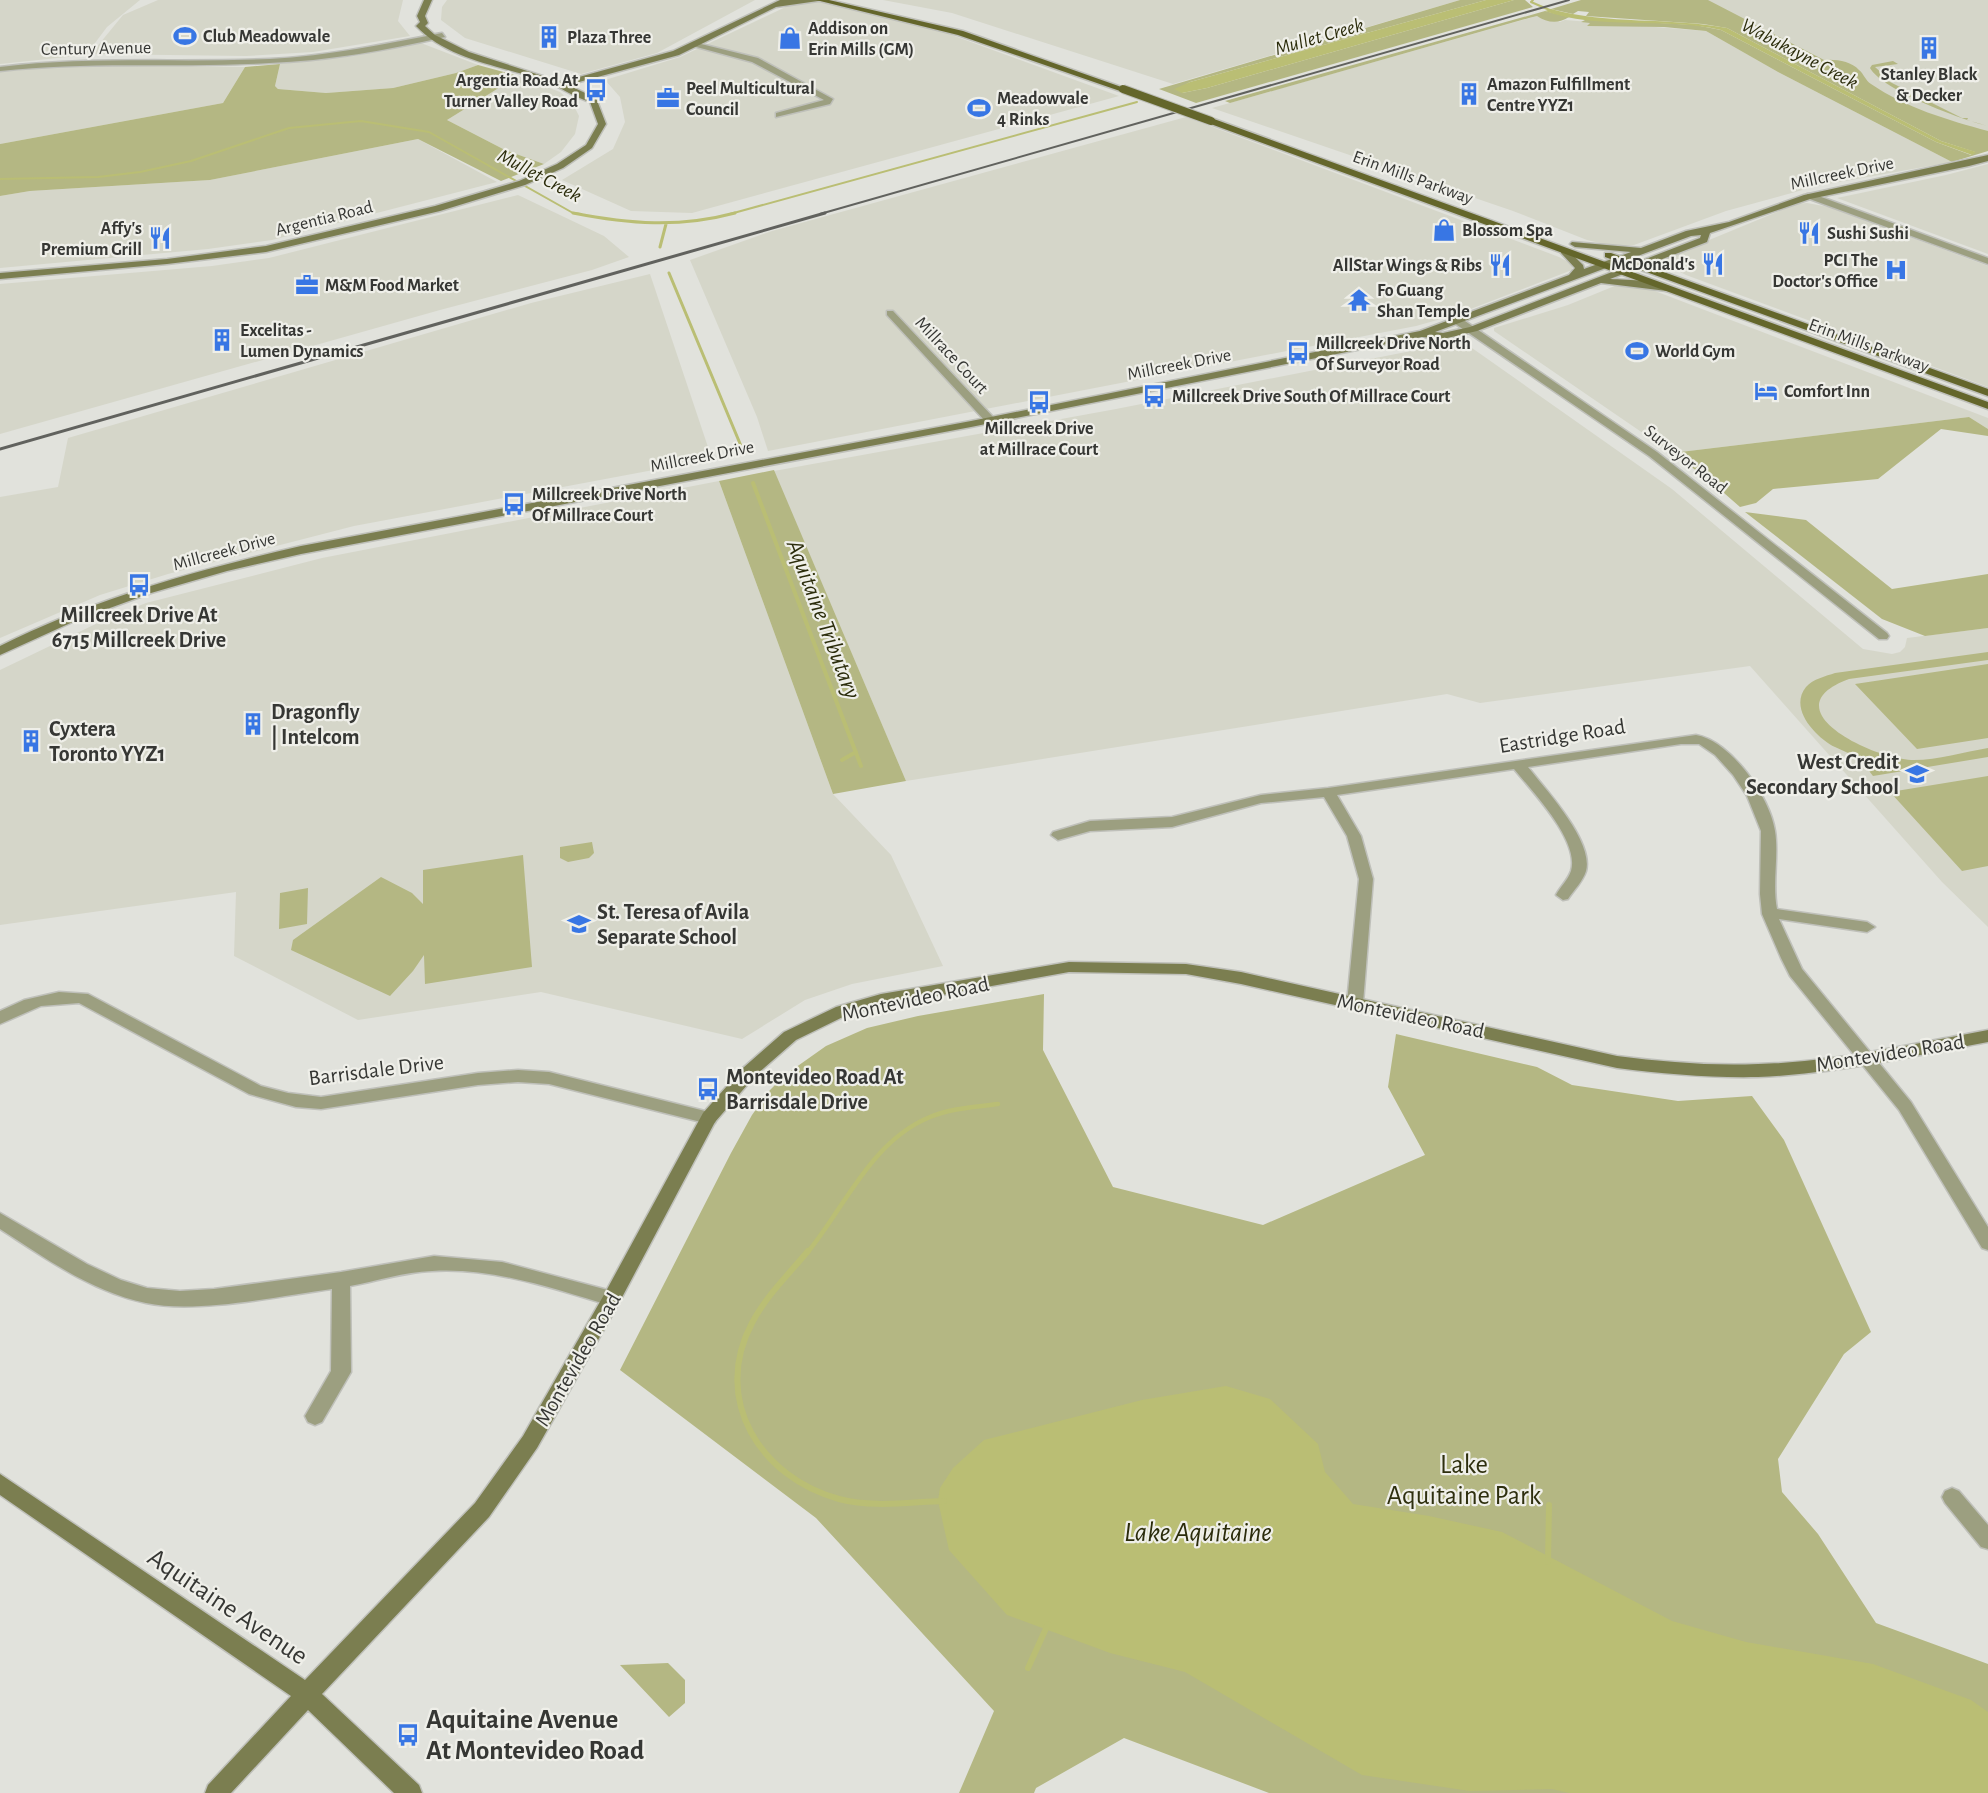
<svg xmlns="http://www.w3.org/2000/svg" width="1988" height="1793" font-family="'Alegreya Sans',sans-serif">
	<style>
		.built { fill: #d5d6c9 }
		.green { fill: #b4b783 }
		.water { fill: #babe74 }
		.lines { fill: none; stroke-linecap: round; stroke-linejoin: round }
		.stream-far4 { stroke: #babe74; stroke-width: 2 }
		.stream-far3 { stroke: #babe74; stroke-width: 3 }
		.stream-far2 { stroke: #babe74; stroke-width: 4 }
		.stream-far1 { stroke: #babe74; stroke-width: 4.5 }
		.stream { stroke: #babe74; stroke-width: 6 }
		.street-casing { stroke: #bfc0ba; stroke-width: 3 }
		.secondary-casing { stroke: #bfc0ba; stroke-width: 3 }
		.primary-casing { stroke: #bfc0ba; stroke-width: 3 }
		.street { fill: #9c9f80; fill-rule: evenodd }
		.secondary { fill: #7b7e50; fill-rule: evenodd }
		.primary { fill: #64662b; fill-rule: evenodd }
		.rail-far1 { stroke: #61625e; stroke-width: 2 }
		.rail { stroke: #61625e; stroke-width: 3 }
		.primary-bridge-casing { stroke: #bfc0ba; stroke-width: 10; stroke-linecap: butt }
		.primary-bridge { stroke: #64662b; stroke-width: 8 }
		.labels { text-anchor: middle; stroke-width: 4.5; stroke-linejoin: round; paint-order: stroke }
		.far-poi-label { font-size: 18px; font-weight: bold; fill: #363734; stroke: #efefe9; text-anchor: start }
		.far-street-label { font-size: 18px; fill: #363734; stroke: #efefe9 }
		.far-water-label { font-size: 20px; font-style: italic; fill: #2b2c0b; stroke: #efefe9 }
		.poi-label { font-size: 22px; font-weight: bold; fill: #363734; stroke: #efefe9; text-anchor: start }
		.street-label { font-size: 22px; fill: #363734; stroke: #efefe9 }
		.water-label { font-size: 24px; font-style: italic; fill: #2b2c0b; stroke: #efefe9 }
		.near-park-label { font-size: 27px; fill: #2e2f0e; stroke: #efefe9 }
		.near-street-label { font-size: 27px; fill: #363734; stroke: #efefe9 }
		.near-poi-label { font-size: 27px; font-weight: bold; fill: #363734; stroke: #efefe9; text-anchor: start }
		.near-water-label { font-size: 28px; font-style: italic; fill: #2b2c0b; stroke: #efefe9 }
	</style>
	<rect width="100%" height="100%" fill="#e1e2dc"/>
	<path class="built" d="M0,0H140L107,27L86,55L0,64Z
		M158,0H403L398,21L410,36L313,52L246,56L91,54L123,15Z
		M447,0H755L657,53L581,74L465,38L441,20L442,7Z
		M883,0H1460L1173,84L952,13Z
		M1697,0H1988V147Z
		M815,1L930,27L1119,96L692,213L631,211L562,180L613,149L625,122L620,97L605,80L680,57L794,3Z
		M1537,16L1560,22L1565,20L1706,31L1778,72L1952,162L1817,186L1726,211L1634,245L1613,246L1587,240L1513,211L1212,108Z
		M421,43L478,65L456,73L393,88L326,93L278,89L275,86L280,64L354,56Z
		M81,64L245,67L223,103L0,144V72Z
		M518,76L560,92L573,104L579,116L575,134L561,152L544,164L505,150L447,120Z
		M1186,117L1559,257L1572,264V270L1455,315L1416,326L768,451L757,417L690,260L772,231Z
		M418,139L497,182L272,240L208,249L0,268V196L30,191L210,180Z
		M1988,164V254L1837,198L1946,175Z
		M518,195L604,236L629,257L592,270L440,310L0,434V284L212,266L269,258Z
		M1807,203L1829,207L1988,266V387L1686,275L1666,265L1665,259L1668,257L1796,204Z
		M650,274L712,459L354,526L168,574L100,595L0,638V497L58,487L68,438L531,303Z
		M1617,285L1647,288L1988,418V429L1969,417L1672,453L1494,331V328L1568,305Z
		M1462,341L1672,489L1863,649L1892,654L1900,652L1905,647L1907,638L1988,628V927L1942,882L1750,666L1480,703L1447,694L906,781L774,471L1116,409Z
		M719,481L833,794L891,855L943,966L852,984L805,1000L742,1039L541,992L358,1020L234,956L236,892L0,925V670L104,620L146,603L322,558Z"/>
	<path class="green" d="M1460,0H1486L1190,82L1183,86L1182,93L1207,88L1514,0H1525L1533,7L1196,103L1159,89Z
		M1581,0H1708L1824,60C1836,59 1851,61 1859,70C1864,74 1865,80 1871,84C1906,108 1948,120 1988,131V151L1952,162L1778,72L1706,31L1664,27L1587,26L1590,23L1581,22L1587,19L1695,25L1721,30L1936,142L1971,155L1975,152L1941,141L1727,28L1703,24L1586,16L1589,12L1578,11L1573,14L1551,9Z
		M1545,11L1569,17C1559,24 1547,23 1537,16L1529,18L1230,103L1225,101Z
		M1893,61L1898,64L1875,67L1885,76L1880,77L1962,118H1968L1967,120L1988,126C1962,120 1882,90 1870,68L1872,65Z
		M280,64L275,86L278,89L326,93L393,88L456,73L478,65L518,76L447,120L505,150L544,164L501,181L418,139L210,180L30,191L0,196V144L223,103L245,67Z
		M1969,417L1988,429V436L1941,429L1878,479L1773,489L1756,503L1740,507L1708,479L1672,453Z
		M774,470L906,781L833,794L719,481Z
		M1745,512L1806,520L1892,589L1988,574V628L1925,636L1882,619Z
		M1988,652V660L1849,679C1767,709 1875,760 1914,760C1938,760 1964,752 1988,748V757L1873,776L1866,767L1884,764C1867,760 1851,755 1835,747C1817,738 1788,709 1806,687C1813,679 1826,676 1835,673Z
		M1988,664V738L1917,749L1855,684Z
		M1988,776V866L1962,871L1890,792Z
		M592,842L594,853L589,858L568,862L560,858V847Z
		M523,855L532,967L425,984L424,955L413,971L390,996L291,950L293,940L381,877L412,893L423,904V870Z
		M308,888L307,924L279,929L280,893Z
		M1044,994L1043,1050L1113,1187L1263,1225L1425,1155L1388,1087L1396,1034L1537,1067L1572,1085L1678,1101L1752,1096L1784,1140L1871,1332L1844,1354L1778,1459L1782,1492L1818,1534L1876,1623L1988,1664V1793H1269L1124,1738L1036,1788L1034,1793H959L994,1711L816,1518L620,1370L731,1153L752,1115L770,1090L785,1075L826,1046L867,1028L918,1016Z
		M668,1663L685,1680V1703L669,1717L620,1665Z"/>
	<path class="water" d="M1486,0H1514L1207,88L1182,93L1174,89L1190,82Z
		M1551,9C1608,25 1669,17 1727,28L1941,141L1976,152L1972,155L1936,142L1721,30C1665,17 1597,30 1545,11Z
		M1226,1386L1270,1399L1318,1444L1325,1472L1353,1504L1429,1516L1502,1532L1672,1621L1746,1642L1873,1664L1971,1700L1988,1712V1793H1569L1552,1789L1470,1791L1362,1775L1185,1672L1110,1653L1007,1615L949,1550L938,1501L940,1488L953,1468L984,1440L1142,1400Z"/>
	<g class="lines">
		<path class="stream-far4" d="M1533,0L1531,2L1552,11
			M0,179L98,177L140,172L191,161L289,128L361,121L429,132L573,213L581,214
			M730,214L1137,102"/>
		<path class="stream-far3" d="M573,213C629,224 679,228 735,213
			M660,247L666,224
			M669,273L741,446"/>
		<path class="stream-far2" d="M753,483L861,766
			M842,760L856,752"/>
		<path class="stream-far1" d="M807,1253C845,1207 871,1141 930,1117C951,1108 975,1107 998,1104"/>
		<path class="stream" d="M808,1251C789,1274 766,1296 752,1323C711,1400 761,1478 839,1499C873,1508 910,1502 944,1501
			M1548,1562L1549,1505
			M1028,1668L1048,1624"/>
		<g class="street-casing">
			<path id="street" d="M442,33L445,37C387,50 328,61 269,63C179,68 90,61 0,71V67C90,56 180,63 270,59C328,56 385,44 442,33Z
				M693,42L758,58L833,99L830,104L776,117V113L824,100L752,62L693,46Z
				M1807,194H1813L1988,258V264L1807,198Z
				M887,311H893L994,418V422H986L887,315Z
				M1454,319H1462L1657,452L1887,633L1889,636L1887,639H1879L1649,456L1454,323Z
				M1696,735C1731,741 1770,797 1775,831C1779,856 1772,883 1777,909L1867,922L1875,927L1867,932L1779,919L1802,969L1911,1102L1988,1227V1250L1982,1248L1899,1110L1790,976L1781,958L1762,914L1760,894L1761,831L1747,796L1733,775L1715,755L1699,744H1681L1528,767C1545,789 1594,841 1586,871C1583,881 1574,890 1568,899L1563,900L1556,895C1560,887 1568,880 1571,871C1580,841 1532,791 1514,769L1337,795L1361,836L1373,879L1363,1003L1361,1007H1349L1347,1003L1359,879L1347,836L1324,797L1261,803L1172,827L1090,831L1058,840L1051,835L1053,832L1090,821L1172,817L1261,795L1328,788Z
				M59,992L88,994L261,1086L288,1093L321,1097L478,1073L518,1070L549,1072L709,1112L715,1113L717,1118L715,1123L709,1124L549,1084L518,1082L478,1085L321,1109L296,1107L249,1094L79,1003L41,1006L0,1024V1011L24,1000Z
				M0,1213L87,1264L121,1280L147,1288L180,1291L214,1289L341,1272L434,1256L502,1262L619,1293L621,1298L619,1303L612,1306C554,1289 493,1267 432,1271C404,1272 377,1281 350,1286L351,1372L322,1422L315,1425L308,1422L305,1416L331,1371L332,1289C280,1296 196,1314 146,1303C92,1292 45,1258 0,1229Z
				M1952,1488L1959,1491L1988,1525V1549L1981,1547L1945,1503L1942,1497L1945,1491Z"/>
		</g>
		<g class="secondary-casing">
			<path id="secondary" d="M424,0H432L425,16L428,23L425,26L435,35L469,52L561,82L673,51L780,0H825L776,7L679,55L568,85L596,98L606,124L592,148L563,168L525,185L440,211L266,252L167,264L0,279V273L167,259L266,246L435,206L519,181L557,164L586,145L598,124L590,102C573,97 559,86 543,80C501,66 448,60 416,26L420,22L417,16Z
				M1988,155V161L1969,166L1810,199L1710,233L1707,242L1610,279C1628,280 1663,280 1677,290L1675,292L1601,283L1477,331L1443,339L1422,337L971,427L301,554L227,571L151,593L77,620L0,655V646C96,598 197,570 301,546L971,421L1420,331L1569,275L1575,268L1561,253V249H1567L1583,265L1584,269L1631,252L1575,247L1570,244L1572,242L1641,248L1686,231L1729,222L1804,195ZM1701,235L1700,238L1470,327L1443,333L1435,332L1691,236Z
				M1069,962L1186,964L1241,972L1617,1056C1664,1062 1711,1066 1758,1064C1836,1062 1912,1044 1988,1030V1042C1912,1056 1836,1074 1758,1077C1711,1078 1664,1074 1617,1068L1241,984L1186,974L1069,972L881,1006L847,1015L796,1040L755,1076L715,1122L619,1303L537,1448L489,1517L322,1694L419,1785L422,1793H394L308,1710L231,1793H205L208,1785L291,1696L0,1495V1474L305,1680L475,1503L523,1436L605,1293L703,1113L743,1068L784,1032L836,1007L881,994Z"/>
		</g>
		<g class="primary-casing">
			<path id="primary" d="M816,0H829L963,31L1127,89L1120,91L958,35Z
				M1208,119H1214L1988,402V409L1208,123Z
				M1605,253H1611L1988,389V396L1605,257Z"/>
		</g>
		<use href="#street" class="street"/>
		<use href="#secondary" class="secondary"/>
		<use href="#primary" class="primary"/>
		<path class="rail-far1" d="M820,214L1569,0"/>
		<path class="rail" d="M0,449L825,213"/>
		<g class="primary-bridge-casing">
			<path id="primary-bridge" d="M1123,89L1211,121"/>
		</g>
		<use href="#primary-bridge" class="primary-bridge"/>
	</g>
	<defs>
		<g id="stadium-bare" transform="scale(1.8)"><path d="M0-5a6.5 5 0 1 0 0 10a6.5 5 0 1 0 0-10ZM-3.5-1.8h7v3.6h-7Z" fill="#3876e4" stroke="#efefe9" stroke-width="2.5" paint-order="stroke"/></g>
		<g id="building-bare" transform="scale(1.8)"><path d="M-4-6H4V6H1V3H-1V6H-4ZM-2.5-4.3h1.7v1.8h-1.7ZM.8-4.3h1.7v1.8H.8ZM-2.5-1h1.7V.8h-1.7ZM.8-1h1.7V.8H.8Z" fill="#3876e4" stroke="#efefe9" stroke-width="2.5" paint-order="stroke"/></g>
		<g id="shop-bare" transform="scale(1.8)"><path d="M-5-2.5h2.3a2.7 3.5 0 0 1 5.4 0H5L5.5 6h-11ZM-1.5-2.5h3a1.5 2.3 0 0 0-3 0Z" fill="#3876e4" stroke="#efefe9" stroke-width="2.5" paint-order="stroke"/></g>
		<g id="bus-bare" transform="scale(1.8)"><path d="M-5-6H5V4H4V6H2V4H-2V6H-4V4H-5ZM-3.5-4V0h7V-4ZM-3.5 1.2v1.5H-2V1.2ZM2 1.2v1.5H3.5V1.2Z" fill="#3876e4" stroke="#efefe9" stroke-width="2.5" paint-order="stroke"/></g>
		<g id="office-bare" transform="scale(1.8)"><path d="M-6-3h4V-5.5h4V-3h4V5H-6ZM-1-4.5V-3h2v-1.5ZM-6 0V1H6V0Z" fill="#3876e4" stroke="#efefe9" stroke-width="2.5" paint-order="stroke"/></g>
		<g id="restaurant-bare" transform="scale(1.8)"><path d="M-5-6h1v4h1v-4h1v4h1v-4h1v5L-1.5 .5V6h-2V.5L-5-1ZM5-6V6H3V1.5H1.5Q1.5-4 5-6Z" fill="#3876e4" stroke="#efefe9" stroke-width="2.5" paint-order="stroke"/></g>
		<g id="hospital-bare" transform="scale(1.8)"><path d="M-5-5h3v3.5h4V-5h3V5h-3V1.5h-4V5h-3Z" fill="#3876e4" stroke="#efefe9" stroke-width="2.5" paint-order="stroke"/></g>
		<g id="temple-bare" transform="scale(1.8)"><path d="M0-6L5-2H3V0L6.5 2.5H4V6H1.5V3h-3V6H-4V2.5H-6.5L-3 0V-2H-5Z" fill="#3876e4" stroke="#efefe9" stroke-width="2.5" paint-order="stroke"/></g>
		<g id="hotel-bare" transform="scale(1.8)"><path d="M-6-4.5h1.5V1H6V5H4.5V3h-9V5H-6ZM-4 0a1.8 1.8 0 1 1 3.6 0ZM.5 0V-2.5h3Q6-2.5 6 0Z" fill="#3876e4" stroke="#efefe9" stroke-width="2.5" paint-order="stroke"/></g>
		<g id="school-bare" transform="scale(1.8)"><path d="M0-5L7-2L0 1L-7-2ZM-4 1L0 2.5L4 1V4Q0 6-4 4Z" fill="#3876e4" stroke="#efefe9" stroke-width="2.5" paint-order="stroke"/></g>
	</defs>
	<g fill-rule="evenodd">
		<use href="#stadium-bare" x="185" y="36"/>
		<use href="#building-bare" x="549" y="37"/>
		<use href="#shop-bare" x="790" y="38"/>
		<use href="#building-bare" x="1929" y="48"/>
		<use href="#bus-bare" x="596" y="90"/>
		<use href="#building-bare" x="1469" y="94"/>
		<use href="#office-bare" x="668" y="98"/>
		<use href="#stadium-bare" x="979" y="108"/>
		<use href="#shop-bare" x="1444" y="230"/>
		<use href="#restaurant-bare" x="1809" y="233"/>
		<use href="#restaurant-bare" x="160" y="238"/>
		<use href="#restaurant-bare" x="1713" y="264"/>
		<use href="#restaurant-bare" x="1500" y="265"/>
		<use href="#hospital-bare" x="1896" y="270"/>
		<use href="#office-bare" x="307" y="285"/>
		<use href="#temple-bare" x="1359" y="300"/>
		<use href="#building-bare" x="222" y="340"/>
		<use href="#stadium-bare" x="1637" y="351"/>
		<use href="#bus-bare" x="1298" y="353"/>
		<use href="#hotel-bare" x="1766" y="391"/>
		<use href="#bus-bare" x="1154" y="396"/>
		<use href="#bus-bare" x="1039" y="402"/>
		<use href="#bus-bare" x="514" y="504"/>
		<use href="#bus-bare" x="139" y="585"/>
		<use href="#building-bare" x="253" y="724"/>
		<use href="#building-bare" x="31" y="741"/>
		<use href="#school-bare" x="1917" y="774"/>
		<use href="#school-bare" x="579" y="924"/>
		<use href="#bus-bare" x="708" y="1089"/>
		<use href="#bus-bare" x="408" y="1735"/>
	</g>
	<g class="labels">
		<g class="far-poi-label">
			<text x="808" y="34">Addison on<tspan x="808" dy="21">Erin Mills (GM)</tspan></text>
			<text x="203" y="42">Club Meadowvale</text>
			<text x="567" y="43">Plaza Three</text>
			<text x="1929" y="80" text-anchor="middle">Stanley Black<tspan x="1929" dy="21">&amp; Decker</tspan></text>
			<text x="578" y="86" text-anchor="end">Argentia Road At<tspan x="578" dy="21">Turner Valley Road</tspan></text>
			<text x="1487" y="90">Amazon Fulfillment<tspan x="1487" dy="21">Centre YYZ1</tspan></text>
			<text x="686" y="94">Peel Multicultural<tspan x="686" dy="21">Council</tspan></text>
			<text x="997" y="104">Meadowvale<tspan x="997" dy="21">4 Rinks</tspan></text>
			<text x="142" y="234" text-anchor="end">Affy's<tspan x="142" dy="21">Premium Grill</tspan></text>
			<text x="1462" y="236">Blossom Spa</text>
			<text x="1827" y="239">Sushi Sushi</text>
			<text x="1878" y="266" text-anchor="end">PCI The<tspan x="1878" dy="21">Doctor's Office</tspan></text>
			<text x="1695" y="270" text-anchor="end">McDonald's</text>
			<text x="1482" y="271" text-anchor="end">AllStar Wings &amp; Ribs</text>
			<text x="325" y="291">M&amp;M Food Market</text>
			<text x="1377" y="296">Fo Guang<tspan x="1377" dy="21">Shan Temple</tspan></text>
			<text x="240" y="336">Excelitas -<tspan x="240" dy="21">Lumen Dynamics</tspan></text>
			<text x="1316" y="349">Millcreek Drive North<tspan x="1316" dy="21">Of Surveyor Road</tspan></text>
			<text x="1655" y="357">World Gym</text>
			<text x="1784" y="397">Comfort Inn</text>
			<text x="1172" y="402">Millcreek Drive South Of Millrace Court</text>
			<text x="1039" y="434" text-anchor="middle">Millcreek Drive<tspan x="1039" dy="21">at Millrace Court</tspan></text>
			<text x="532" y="500">Millcreek Drive North<tspan x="532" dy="21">Of Millrace Court</tspan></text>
		</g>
		<g class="far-street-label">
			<text transform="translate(96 48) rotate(-1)" y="6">Century Avenue</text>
			<text transform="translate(1842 173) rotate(-12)" y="6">Millcreek Drive</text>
			<text transform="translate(1413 177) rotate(20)" y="6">Erin Mills Parkway</text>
			<text transform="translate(324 218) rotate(-14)" y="6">Argentia Road</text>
			<text transform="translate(1869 345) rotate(20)" y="6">Erin Mills Parkway</text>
			<text transform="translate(952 355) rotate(47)" y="6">Millrace Court</text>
			<text transform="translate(1179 364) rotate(-11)" y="6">Millcreek Drive</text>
			<text transform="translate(702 456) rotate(-11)" y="6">Millcreek Drive</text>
			<text transform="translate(1686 459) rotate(38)" y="6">Surveyor Road</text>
			<text transform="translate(224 551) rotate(-15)" y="6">Millcreek Drive</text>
		</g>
		<g class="far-water-label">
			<text transform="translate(1319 36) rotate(-16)" y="7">Mullet Creek</text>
			<text transform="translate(1800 53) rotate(28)" y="7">Wabukayne Creek</text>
			<text transform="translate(540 175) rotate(28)" y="7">Mullet Creek</text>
		</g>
		<g class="poi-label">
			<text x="139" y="622" text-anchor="middle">Millcreek Drive At<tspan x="139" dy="25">6715 Millcreek Drive</tspan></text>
			<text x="271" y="719">Dragonfly<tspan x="271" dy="25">| Intelcom</tspan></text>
			<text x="49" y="736">Cyxtera<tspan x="49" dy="25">Toronto YYZ1</tspan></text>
			<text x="1899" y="769" text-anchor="end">West Credit<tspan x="1899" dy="25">Secondary School</tspan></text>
			<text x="597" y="919">St. Teresa of Avila<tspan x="597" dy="25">Separate School</tspan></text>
			<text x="726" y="1084">Montevideo Road At<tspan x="726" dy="25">Barrisdale Drive</tspan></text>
		</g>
		<g class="street-label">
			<text transform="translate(1562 735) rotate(-9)" y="8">Eastridge Road</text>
			<text transform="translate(915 998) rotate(-12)" y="8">Montevideo Road</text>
			<text transform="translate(1411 1015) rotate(12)" y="8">Montevideo Road</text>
			<text transform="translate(1890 1052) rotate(-9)" y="8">Montevideo Road</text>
			<text transform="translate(376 1069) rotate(-7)" y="8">Barrisdale Drive</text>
			<text transform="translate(577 1359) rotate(-60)" y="8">Montevideo Road</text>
		</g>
		<g class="water-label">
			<text transform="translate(824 619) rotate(69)" y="8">Aquitaine Tributary</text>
		</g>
		<g class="near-park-label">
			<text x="1464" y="1473">Lake<tspan x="1464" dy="31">Aquitaine Park</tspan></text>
		</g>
		<g class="near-street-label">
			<text transform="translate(228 1606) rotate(34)" y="9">Aquitaine Avenue</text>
		</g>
		<g class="near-poi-label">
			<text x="426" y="1728">Aquitaine Avenue<tspan x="426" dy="31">At Montevideo Road</tspan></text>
		</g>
		<g class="near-water-label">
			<text x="1198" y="1541">Lake Aquitaine</text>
		</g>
	</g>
</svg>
